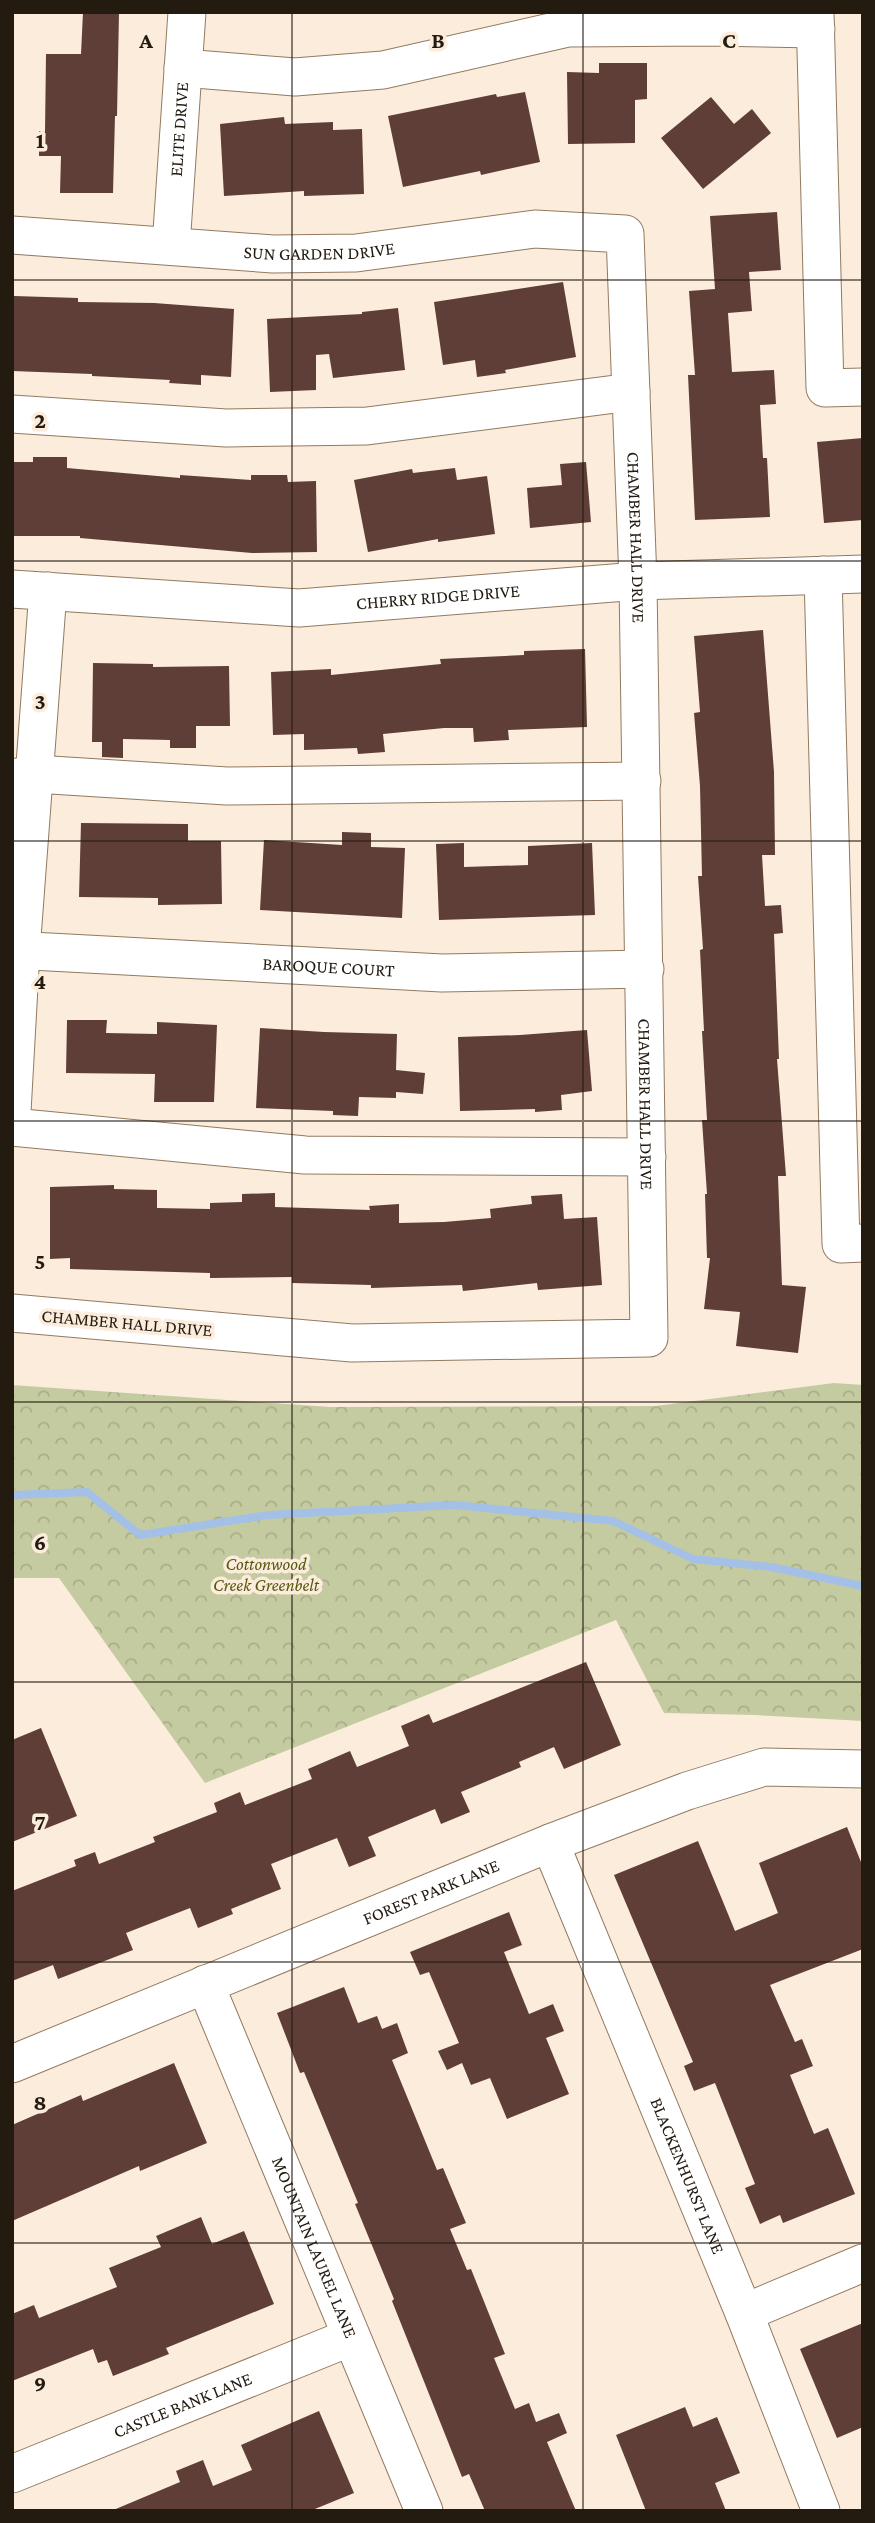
<svg xmlns="http://www.w3.org/2000/svg" width="875" height="2523" font-family="'Crimson Pro',serif">
	<style>
		.park { fill: url(#park-crowns) }
		.lines { fill: none; stroke-linecap: round; stroke-linejoin: round }
		.stream { stroke: #a4c0e7; stroke-width: 8 }
		.building { fill: #5e3e37 }
		.minor-casing { stroke: #927a61; stroke-width: 39 }
		.minor { stroke: #fff; stroke-width: 37 }
		.grid { fill: none; stroke: #231a10; stroke-width: 2; stroke-opacity: 0.55 }
		.labels { text-anchor: middle; stroke-width: 7; stroke-linejoin: round; paint-order: stroke }
		.street-label { font-size: 18px; fill: #231a10; stroke: #fcecdc }
		.park-label { font-size: 18px; font-style: italic; fill: #555a0f; stroke: #fcecdc }
		.grid-label { font-size: 23px; text-anchor: middle; font-weight: bold; fill: #231a10; stroke: #fcecdc; stroke-width: 7; stroke-linejoin: round; paint-order: stroke }
	</style>
	<defs>
		<pattern id="park-crowns" width="20" height="18" patternUnits="userSpaceOnUse" patternTransform="scale(1.75)"><rect width="20" height="18" fill="#c5cba0"/><path d="M2 6a3 3 0 1 1 6 0M12 15a3 3 0 1 1 6 0" fill="none" stroke="#a9ae89"/></pattern>
	</defs>
	<rect width="100%" height="100%" fill="#fcecdc"/>
	<path class="park" d="M834,1383L863,1385V1721L755,1715L664,1713L616,1620L205,1783L59,1578H12V1385L330,1407L656,1406Z"/>
	<g class="lines">
		<path class="stream" d="M12,1495L87,1492L140,1535L268,1515L455,1505L613,1521L693,1559L771,1567L863,1586"/>
	</g>
	<path class="building" d="M83,12H119L117,116H115L113,193H60L61,156H39V131L45,132L46,54H81Z
		M599,63H647V99L635,100V143L568,144L567,72L599,73Z
		M525,92L540,162L481,175L480,171L403,187L388,116L496,94L497,97Z
		M711,97L734,124L752,109L771,133L703,189L661,138Z
		M284,117L285,124L333,122V130L362,129L364,194L304,196V191L224,196L220,124Z
		M777,212L781,270L749,272L752,311L728,313L732,372L774,370L776,404L760,405L763,458H767L770,517L695,520L688,375H695L689,291L715,289L710,216Z
		M563,282L576,357L505,370L506,373L477,377L475,360L443,365L434,302Z
		M14,296L78,298V302L154,303L234,309L231,377L201,375V385L169,383L170,380L92,376V374L12,371Z
		M398,308L405,370L333,378L329,354L316,355V390L270,392L267,319L362,314V312Z
		M863,438V520L824,523L817,442Z
		M33,457H67V468L180,478V475L251,480V475H287L288,482L316,481L317,552L252,553L80,538V536H12V462H33Z
		M586,462L591,522L530,528L527,488L562,485L560,464Z
		M455,468L457,480L487,476L495,534L438,542V539L368,552L354,480L412,469L413,473Z
		M763,630L774,772L775,855H762L765,906L781,905L783,933L774,934L779,1059H777L786,1176H778L782,1285L806,1287L798,1353L736,1346L740,1312L704,1309L710,1258H707L705,1194H707L702,1120H707L702,1031H704L700,950L703,949L698,876H702L700,786L694,713L700,712L694,636Z
		M585,649L587,727L508,730L509,740L474,742L473,728H444L383,734L385,752L358,754L357,748L304,750V734L273,735L271,672L331,669V675L441,664L440,659L524,655V651Z
		M93,663L153,664V667L229,666L230,726H196V748H170V740L123,739V758L102,757V742H92Z
		M81,823L188,824V841H221L222,904L158,905V898L79,897Z
		M342,832L371,833V847L405,848L402,918L260,910L264,840L342,845Z
		M464,843V867L528,865V846L592,843L595,915L439,920L436,844Z
		M67,1020H107L106,1033L157,1034V1022L217,1025L214,1102H154L155,1074L66,1073Z
		M260,1028L324,1032L397,1034L396,1070L425,1073L423,1094L396,1092V1098L359,1097L358,1116L333,1115V1111L256,1108Z
		M587,1030L592,1091L561,1095L562,1110L535,1112V1109L460,1111L458,1037L520,1035Z
		M114,1185V1189L157,1190V1208L210,1209V1203L242,1202V1194L275,1193V1207L370,1210L369,1206L399,1204V1223L444,1222L491,1218L490,1209L532,1204L531,1196L562,1194L564,1219L597,1217L602,1285L538,1290L537,1283L463,1291L462,1285L371,1288V1285L292,1283V1277L210,1278V1273L70,1269V1258L50,1259V1187Z
		M586,1662L621,1745L564,1769L554,1747L519,1762L521,1767L461,1792L470,1812L441,1824L435,1809L368,1837L376,1856L349,1867L337,1838L271,1864L281,1889L231,1909L233,1914L198,1928L190,1908L126,1933L133,1950L58,1979L53,1965L12,1981V1891L76,1866L74,1860L95,1852L99,1864L155,1842L153,1837L217,1812L214,1803L240,1792L245,1805L312,1779L308,1769L350,1751L357,1767L409,1746L401,1726L429,1714L433,1723Z
		M41,1728L77,1816L12,1842V1740Z
		M847,1827L863,1867V1949L770,1985L795,2042L802,2039L813,2066L790,2075L814,2134L828,2128L855,2194L783,2223L780,2215L760,2224L745,2188L755,2184L715,2083L694,2091L684,2066L693,2062L614,1875L698,1841L735,1931L778,1913L759,1863Z
		M509,1912L522,1945L504,1952L529,2014L553,2004L564,2031L546,2038L569,2094L507,2119L490,2078L471,2085L462,2063L447,2070L438,2051L459,2043L429,1972L420,1975L410,1952Z
		M344,1987L358,2023L377,2016L382,2029L397,2023L408,2053L392,2060L437,2170L443,2168L466,2223L450,2229L467,2270L471,2269L505,2354L494,2358L515,2409L529,2403L536,2422L559,2413L567,2433L547,2442L576,2511H485L469,2474L462,2477L392,2301L394,2299L355,2204L358,2203L304,2072L300,2073L277,2013Z
		M174,2063L207,2143L140,2171L139,2166L12,2221V2125L81,2095L83,2101Z
		M201,2217L212,2244L244,2231L274,2304L166,2348L169,2354L113,2376L107,2360L98,2363L93,2349L12,2381V2314L34,2305L39,2318L117,2287L109,2268L161,2247L156,2236Z
		M863,2323V2427L837,2438L800,2349Z
		M685,2407L693,2427L717,2417L740,2473L715,2483L726,2511H646L616,2435Z
		M319,2411L354,2493L310,2511H111L180,2482L176,2471L203,2460L213,2486L252,2470L241,2445Z"/>
	<g class="lines">
		<g class="minor-casing">
			<g id="minor">
				<path d="M815,12L825,388L863,387"/>
				<path d="M183,68L295,77L383,70L568,28L707,27L816,29"/>
				<path id="s1" d="M12,235L273,254L356,253L535,229L625,234L638,581L649,1338L352,1343L12,1313"/>
				<path id="s2" d="M171,246L187,12"/>
				<path d="M12,414L226,428L367,426L631,392"/>
				<path d="M823,575L841,1244L863,1243"/>
				<path id="s3" d="M12,589L299,608L638,581L863,574"/>
				<path d="M12,778L35,774L227,786L642,781"/>
				<path id="s4" d="M12,950L442,973L645,969"/>
				<path d="M12,1112L21,951L48,591"/>
				<path d="M12,1127L305,1155L647,1157"/>
				<path id="s5" d="M550,1843L744,2313L821,2511"/>
				<path id="s6" d="M205,1984L424,2511"/>
				<path id="s7" d="M12,2064L550,1843L687,1791L764,1767L863,1769"/>
				<path d="M744,2313L863,2263"/>
				<path id="s8" d="M12,2474L351,2337"/>
			</g>
		</g>
		<use href="#minor" class="minor"/>
	</g>
	<path class="grid" d="M292,12V2511M583,12V2511M12,280H863M12,561H863M12,841H863M12,1121H863M12,1402H863M12,1682H863M12,1962H863M12,2243H863"/>
	<g class="labels">
		<g class="street-label">
			<text dy="6" stroke="none"><textPath href="#s2" startOffset="117">ELITE DRIVE</textPath></text>
			<text dy="6" stroke="none"><textPath href="#s1" startOffset="308">SUN GARDEN DRIVE</textPath></text>
			<text dy="6" stroke="none"><textPath href="#s1" startOffset="919">CHAMBER HALL DRIVE</textPath></text>
			<text dy="6" stroke="none"><textPath href="#s3" startOffset="427">CHERRY RIDGE DRIVE</textPath></text>
			<text dy="6" stroke="none"><textPath href="#s4" startOffset="317">BAROQUE COURT</textPath></text>
			<text dy="6" stroke="none"><textPath href="#s1" startOffset="1486">CHAMBER HALL DRIVE</textPath></text>
			<text transform="translate(127 1323) rotate(5)" y="6">CHAMBER HALL DRIVE</text>
			<text dy="6" stroke="none"><textPath href="#s7" startOffset="453">FOREST PARK LANE</textPath></text>
			<text dy="6" stroke="none"><textPath href="#s5" startOffset="360">BLACKENHURST LANE</textPath></text>
			<text dy="6" stroke="none"><textPath href="#s6" startOffset="285">MOUNTAIN LAUREL LANE</textPath></text>
			<text dy="6" stroke="none"><textPath href="#s8" startOffset="184">CASTLE BANK LANE</textPath></text>
		</g>
		<g class="park-label">
			<text x="266" y="1570">Cottonwood<tspan x="266" dy="21">Creek Greenbelt</tspan></text>
		</g>
	</g>
	<g class="grid-label">
		<text x="146" y="48">A</text>
		<text x="438" y="48">B</text>
		<text x="729" y="48">C</text>
		<text x="40" y="148">1</text>
		<text x="40" y="428">2</text>
		<text x="40" y="709">3</text>
		<text x="40" y="989">4</text>
		<text x="40" y="1269">5</text>
		<text x="40" y="1550">6</text>
		<text x="40" y="1830">7</text>
		<text x="40" y="2110">8</text>
		<text x="40" y="2391">9</text>
	</g>
	<rect width="875" height="2523" fill="none" stroke="#231a10" stroke-width="28"/>
</svg>
